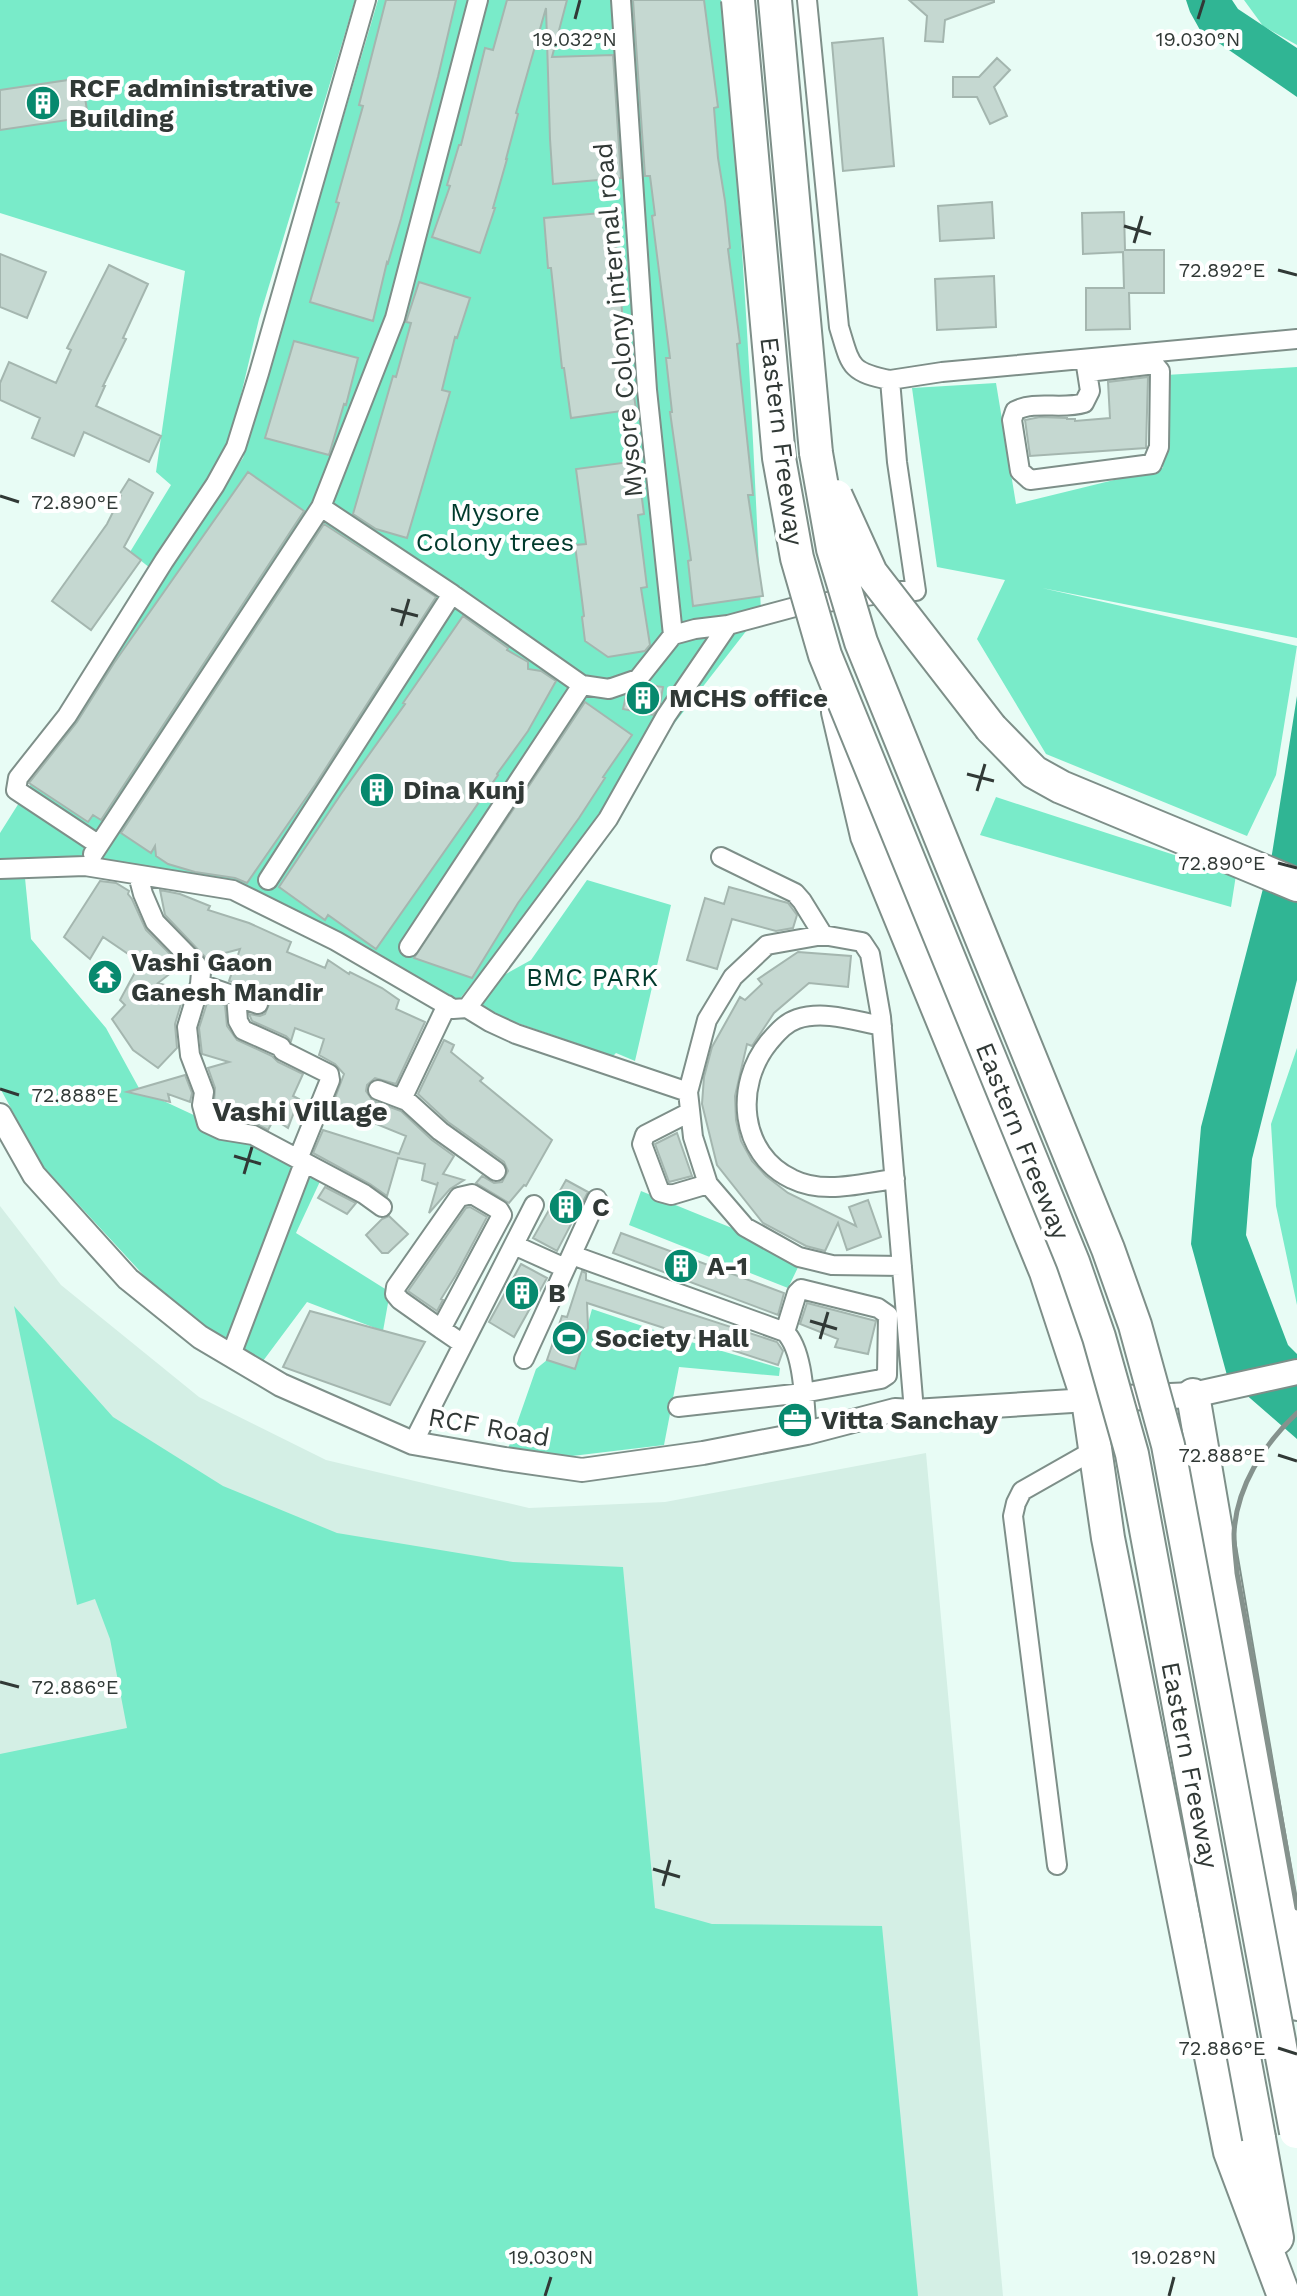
<svg xmlns="http://www.w3.org/2000/svg" width="1297" height="2296" font-family="'Work Sans',sans-serif">
	<style>
		.built { fill: #d4efe5 }
		.green { fill: #79ebc9 }
		.water { fill: #30b594 }
		.building { fill: #c5d8d1; stroke: #a4b6af; stroke-width: 2 }
		.lines { fill: none; stroke-linecap: round; stroke-linejoin: round }
		.minor-casing { stroke: #7e8f89; stroke-width: 22 }
		.tertiary-casing { stroke: #7e8f89; stroke-width: 26 }
		.secondary-casing { stroke: #7e8f89; stroke-width: 28 }
		.motorway-casing { stroke: #7e8f89; stroke-width: 36 }
		.minor { stroke: #fff; stroke-width: 18 }
		.tertiary { stroke: #fff; stroke-width: 22 }
		.secondary { stroke: #fff; stroke-width: 24 }
		.motorway { stroke: #fff; stroke-width: 32 }
		.rail { stroke: #85928d; stroke-width: 5 }
		.motorway-bridge-casing { stroke: #7e8f89; stroke-width: 36; stroke-linecap: butt }
		.motorway-bridge { stroke: #fff; stroke-width: 32 }
		.ticks { fill: none; stroke: #313936; stroke-width: 3 }
		.labels { text-anchor: middle; stroke-width: 8; stroke-linejoin: round; paint-order: stroke }
		.poi-label { font-size: 26px; font-weight: bold; fill: #313936; stroke: #fff; text-anchor: start }
		.street-label { font-size: 26px; fill: #313936; stroke: #fff }
		.park-label { font-size: 26px; fill: #003a2c; stroke: #fff }
		.neighbourhood-label { font-size: 28px; font-weight: bold; fill: #313936; stroke: #fff }
		.ticks-label { font-size: 20px; text-anchor: middle; fill: #313936; stroke: #fff; stroke-width: 8; stroke-linejoin: round; paint-order: stroke }
	</style>
	<rect width="100%" height="100%" fill="#e8fcf5"/>
	<path class="built" d="M0,1206L61,1285L199,1397L326,1460L529,1508L665,1502L926,1453L1003,2296H0Z"/>
	<path class="green" d="M0,0H355L259,319L226,458L150,568L130,552L171,485L156,472L185,271L0,213V130L88,117L82,78L0,90Z
		M378,0H721C742,203 752,408 761,612L459,1000L531,960L587,880L671,905L635,1061L616,1053L613,1056L457,1002L448,995L233,890L0,866V833L169,565L243,458Z
		M1244,0H1297V45L1263,26Z
		M1297,367V638L1042,588L1297,646L1276,775L1247,836L1046,754L977,639L1005,580L937,567L912,388L996,383L1016,504L1163,468L1166,375Z
		M996,797L1236,875L1231,907L980,835Z
		M0,878H25L31,939L106,1028L140,1090L323,1175L296,1233L390,1292L383,1331L307,1302L263,1361L214,1335L149,1281L41,1164L0,1088Z
		M1297,1048V1305L1276,1206L1271,1124Z
		M641,1191L803,1257L788,1288L629,1225Z
		M14,1306L113,1417L223,1486L337,1533L513,1562L623,1567L655,1908L712,1924L882,1926L918,2296H0V1754L127,1728L110,1639L95,1599L77,1605Z
		M592,1309L684,1340L780,1368L779,1376L679,1367L664,1445L572,1456L508,1449L536,1369L547,1360L575,1369Z"/>
	<path class="water" d="M1186,0H1232L1238,9L1297,48V97L1200,30L1190,12Z
		M1297,696V980L1252,1159L1246,1235L1288,1345L1297,1354V1439L1228,1379L1191,1244L1201,1127L1272,854Z"/>
	<path class="building" d="M386,0H456L438,77L401,219L388,263L387,262L373,321L310,302L339,203L336,202L363,106L359,105Z
		M507,0H567L552,57L613,55L621,178L553,184L550,139L546,8L516,113L518,114L506,159H507L493,208H495L480,253L432,237L450,186L447,185L459,145H461L485,48L493,50Z
		M633,0H704L718,107L714,108L718,158L725,201L730,248L728,249L740,343L737,344L753,495H748L763,596L693,606L688,561L691,560L670,412H672L666,358H670L652,216L655,215L650,176H645Z
		M909,0H994V2L945,20L943,42L925,41L927,16Z
		M883,38L894,166L843,171L832,43Z
		M997,58L1010,70L994,87L1007,116L990,124L977,97H953V77H979Z
		M82,78L88,117L0,130V90Z
		M992,202L994,238L940,241L938,206Z
		M613,212L623,322L636,409L571,418L564,368H562L551,268H548L544,218Z
		M1124,212L1125,250H1164V293H1129L1130,329L1086,330V288H1124L1123,252L1083,254L1082,213Z
		M0,254L46,272L27,318L0,307Z
		M109,265L148,284L123,338L126,339L103,386H105L96,406L161,436L149,462L84,432L74,456L32,438L40,418L0,400V383L9,362L56,383L71,350L67,348Z
		M994,276L996,327L937,330L935,279Z
		M419,282L470,298L457,338L455,337L442,390L450,392L407,538L376,529L353,514L393,376L396,377L411,323L406,322Z
		M294,341L358,358L346,405L344,404L329,455L265,438Z
		M1148,377L1146,448L1030,456L1025,420L1040,417L1067,418V419H1075V421L1110,418L1108,382Z
		M637,461L644,514L638,515L647,587L641,588L650,645L645,651L608,657L585,641L582,617L584,616L575,545L586,544L576,469Z
		M248,472L304,511L101,820L93,815L88,822L29,783L77,722L114,663Z
		M129,479L153,493L124,547L141,560L91,630L52,601L107,524L121,496L119,495Z
		M324,524L436,597L315,785L247,883L235,878L195,872L168,864L156,856L155,846L151,853L121,833Z
		M463,616L508,648L507,650L528,662V669L541,671L556,681L528,731L497,774L498,775L376,949L328,915L325,920L279,887L341,794L405,704L403,703Z
		M648,685L663,687L660,704L653,715L623,709L626,696L642,690Z
		M585,702L632,735L603,777L605,778L579,818L518,903L472,978L414,958Z
		M100,881L116,883L129,891L128,894L132,899L146,930L181,965L158,983L185,991L175,1024L177,1048L158,1068L133,1050L112,1019L125,1005L120,1000L139,965L131,956L103,937L90,959L64,937Z
		M729,887L788,903L797,915L793,928L776,931L732,919L717,969L687,960L705,898L724,904Z
		M160,890L180,894L210,906L208,910L249,923L291,942L287,952L325,968L328,960L349,974L350,972L382,988L399,1000L396,1009L425,1022L396,1084L375,1078L367,1085L366,1091L373,1101L401,1111L432,1140L454,1156L443,1174L464,1180L450,1189L429,1213L438,1182L437,1185L422,1180L425,1164L398,1158L387,1196L370,1184L313,1153L323,1130L399,1154L406,1136L332,1106L344,1074L335,1064L319,1055L324,1039L295,1028L291,1041L286,1036L252,1021L249,1014L260,1016L265,1014L270,1002L263,993L229,981L240,949L206,958L165,915Z
		M798,952L851,956L848,987L809,983L774,1013L752,1046L747,1044L735,1096L736,1120L741,1141L752,1161L766,1176L788,1193L856,1226L849,1207L868,1200L881,1237L847,1250L838,1223L825,1251L806,1246L763,1223L717,1165L702,1104L704,1077L712,1047L740,997L745,1000L762,984L758,979Z
		M213,1001L225,1005L227,1026L237,1040L272,1056L278,1062L303,1074L293,1096L299,1099L288,1128L274,1119L268,1130L255,1123L228,1117L226,1118L217,1114L214,1104L215,1088L208,1068L229,1062L202,1054L199,1028L207,1003Z
		M444,1040L454,1045L451,1052L483,1078L480,1081L552,1140L526,1186L524,1185L509,1203L476,1183L482,1176L494,1183L502,1182L508,1171L504,1162L448,1122L418,1094Z
		M185,1075L192,1093L190,1102L168,1094L170,1102L127,1092Z
		M677,1133L692,1176L669,1182L655,1144Z
		M566,1180L588,1192L557,1251L533,1238Z
		M325,1187L356,1203L347,1214L318,1198Z
		M470,1207L487,1217L456,1275L441,1299L443,1300L437,1311L408,1291L466,1208Z
		M389,1216L408,1234L388,1253H382L366,1235L382,1219Z
		M621,1233L784,1293L778,1315L613,1253Z
		M521,1264L547,1278L514,1337L489,1322Z
		M582,1271L586,1273V1280L777,1342L783,1351L778,1365L587,1303L588,1328L575,1369L547,1360L562,1316L567,1317Z
		M807,1303L876,1321L868,1354L835,1347L838,1339L800,1324Z
		M310,1311L425,1342L390,1405L283,1367Z"/>
	<g class="lines">
		<g class="minor-casing">
			<path id="minor" d="M1085,359L1090,391L1084,403C1062,410 1035,400 1015,411L1012,420L1020,471L1030,480L1152,464L1159,447L1160,371L1155,365H1147L1088,372
				M890,380L942,372L1297,339
				M452,594L582,685L609,689L638,679L673,635L647,390L621,0
				M673,635L695,629L728,625L795,607L899,591H916L897,462L890,380C849,372 851,366 839,327L807,0
				M99,845L16,790L18,778L67,716L164,561L215,485L236,447L259,373L366,0
				M93,854L321,507L395,318L478,0
				M721,857L795,893L802,901L823,935
				M0,869L85,866L233,890L336,941L453,1009L467,1008L608,819L666,716L728,625
				M138,875L143,894L155,922L196,964L201,972L200,984L258,1004
				M268,880L452,594L321,507
				M409,947L582,685
				M200,984L187,1027L190,1055L204,1092L202,1105L207,1123L222,1130L253,1135L364,1194L382,1207
				M236,996L238,1021L243,1030L281,1047L283,1051L329,1074L330,1080L298,1159
				M467,1008L490,1022L516,1034L688,1092
				M882,1026C855,1021 824,1010 797,1019C785,1023 777,1033 769,1042C734,1085 739,1154 792,1179C824,1195 861,1183 895,1179
				M378,1090L407,1101L440,1131L496,1171
				M402,1099L447,1005
				M690,1112L645,1135L642,1144L660,1192L671,1195L708,1184
				M514,1245L565,1268
				M572,1255L785,1332C805,1352 804,1405 807,1433
				M902,1266L832,1265L799,1257L745,1227L708,1184L693,1137L688,1092L707,1020L733,977L767,945L823,935L862,942L870,954L881,1017L914,1411
				M441,1329L502,1215L499,1210L472,1194L459,1197L396,1287L395,1294L400,1300L441,1329L463,1344
				M231,1355L304,1163
				M524,1359L597,1199
				M678,1407L803,1393L881,1379L887,1375L888,1315L878,1308L801,1289L797,1293L785,1332
				M413,1443L534,1205
				M1057,1865L1013,1516L1016,1503L1022,1491L1096,1449"/>
		</g>
		<g class="tertiary-casing">
			<path id="tertiary" d="M0,1115L34,1175L128,1279L200,1337L281,1385L413,1443L505,1459L582,1470L703,1453L807,1433L895,1410L914,1411L1088,1400"/>
		</g>
		<g class="secondary-casing">
			<path id="secondary" d="M1102,1399L1193,1395L1297,1372"/>
		</g>
		<g class="motorway-casing">
			<path id="motorway" d="M775,0L816,453
				M838,712L867,836L1046,1272L1088,1400L1108,1538L1230,2152L1284,2296
				M991,728L1034,772L1061,787L1297,885
				M1193,1395L1297,2004
				M1259,2138L1277,2238"/>
		</g>
		<use href="#minor" class="minor"/>
		<use href="#tertiary" class="tertiary"/>
		<use href="#secondary" class="secondary"/>
		<use href="#motorway" class="motorway"/>
		<path class="rail" d="M1297,1413C1264,1444 1236,1487 1234,1534C1234,1547 1236,1560 1237,1573L1297,1908"/>
		<g class="motorway-bridge-casing">
			<path id="motorway-bridge" d="M738,0L779,458L797,558L825,655L1073,1262L1099,1337L1132,1454L1259,2138
				M816,453L833,549L861,642L1108,1249L1135,1325L1168,1445L1296,2132
				M836,496L871,573L991,728"/>
		</g>
		<use href="#motorway-bridge" class="motorway-bridge"/>
	</g>
	<path class="ticks" d="M575,19L580,0M1198,19L1204,0M1124,226L1151,234M1134,243L1142,216M1278,270L1297,275M0,496L19,502M391,609L418,616M401,626L409,599M967,774L994,781M977,791L985,764M1278,863L1297,868M0,1089L19,1095M234,1156L261,1164M244,1174L252,1147M810,1321L837,1329M820,1339L828,1312M1278,1455L1297,1461M0,1682L19,1687M653,1869L680,1877M663,1886L670,1860M1278,2048L1297,2054M545,2296L551,2277M1169,2296L1174,2277"/>
	<defs>
		<g id="building-disc" transform="scale(1.8)"><circle r="9.5" fill="#07896e" stroke="#fff"/><path d="M-4-6H4V6H1V3H-1V6H-4ZM-2.5-4.3h1.7v1.8h-1.7ZM.8-4.3h1.7v1.8H.8ZM-2.5-1h1.7V.8h-1.7ZM.8-1h1.7V.8H.8Z" fill="#fff"/></g>
		<g id="temple-disc" transform="scale(1.8)"><circle r="9.5" fill="#07896e" stroke="#fff"/><path d="M0-6L5-2H3V0L6.5 2.5H4V6H1.5V3h-3V6H-4V2.5H-6.5L-3 0V-2H-5Z" fill="#fff"/></g>
		<g id="stadium-disc" transform="scale(1.8)"><circle r="9.5" fill="#07896e" stroke="#fff"/><path d="M0-5a6.5 5 0 1 0 0 10a6.5 5 0 1 0 0-10ZM-3.5-1.8h7v3.6h-7Z" fill="#fff"/></g>
		<g id="office-disc" transform="scale(1.8)"><circle r="9.5" fill="#07896e" stroke="#fff"/><path d="M-6-3h4V-5.5h4V-3h4V5H-6ZM-1-4.5V-3h2v-1.5ZM-6 0V1H6V0Z" fill="#fff"/></g>
	</defs>
	<g fill-rule="evenodd">
		<use href="#building-disc" x="43" y="103"/>
		<use href="#building-disc" x="643" y="698"/>
		<use href="#building-disc" x="377" y="790"/>
		<use href="#temple-disc" x="105" y="977"/>
		<use href="#building-disc" x="566" y="1207"/>
		<use href="#building-disc" x="681" y="1266"/>
		<use href="#building-disc" x="522" y="1293"/>
		<use href="#stadium-disc" x="569" y="1338"/>
		<use href="#office-disc" x="795" y="1420"/>
	</g>
	<g class="labels">
		<g class="poi-label">
			<text x="69" y="97">RCF administrative<tspan x="69" dy="30">Building</tspan></text>
			<text x="669" y="707">MCHS office</text>
			<text x="403" y="799">Dina Kunj</text>
			<text x="131" y="971">Vashi Gaon<tspan x="131" dy="30">Ganesh Mandir</tspan></text>
			<text x="592" y="1216">C</text>
			<text x="707" y="1275">A-1</text>
			<text x="548" y="1302">B</text>
			<text x="595" y="1347">Society Hall</text>
			<text x="821" y="1429">Vitta Sanchay</text>
		</g>
		<g class="street-label">
			<text transform="translate(618 320) rotate(-95)" y="9">Mysore Colony internal road</text>
			<text transform="translate(782 441) rotate(83)" y="9">Eastern Freeway</text>
			<text transform="translate(1023 1141) rotate(68)" y="9">Eastern Freeway</text>
			<text transform="translate(489 1427) rotate(10)" y="9">RCF Road</text>
			<text transform="translate(1190 1765) rotate(79)" y="9">Eastern Freeway</text>
		</g>
		<g class="park-label">
			<text x="495" y="521">Mysore<tspan x="495" dy="30">Colony trees</tspan></text>
			<text x="592" y="986">BMC PARK</text>
		</g>
		<g class="neighbourhood-label">
			<text x="300" y="1121">Vashi Village</text>
		</g>
	</g>
	<g class="ticks-label">
		<text x="575" y="46">19.032°N</text>
		<text x="1198" y="46">19.030°N</text>
		<text x="1222" y="277">72.892°E</text>
		<text x="75" y="509">72.890°E</text>
		<text x="1222" y="870">72.890°E</text>
		<text x="75" y="1102">72.888°E</text>
		<text x="1222" y="1462">72.888°E</text>
		<text x="75" y="1694">72.886°E</text>
		<text x="1222" y="2055">72.886°E</text>
		<text x="551" y="2264">19.030°N</text>
		<text x="1174" y="2264">19.028°N</text>
	</g>
</svg>
